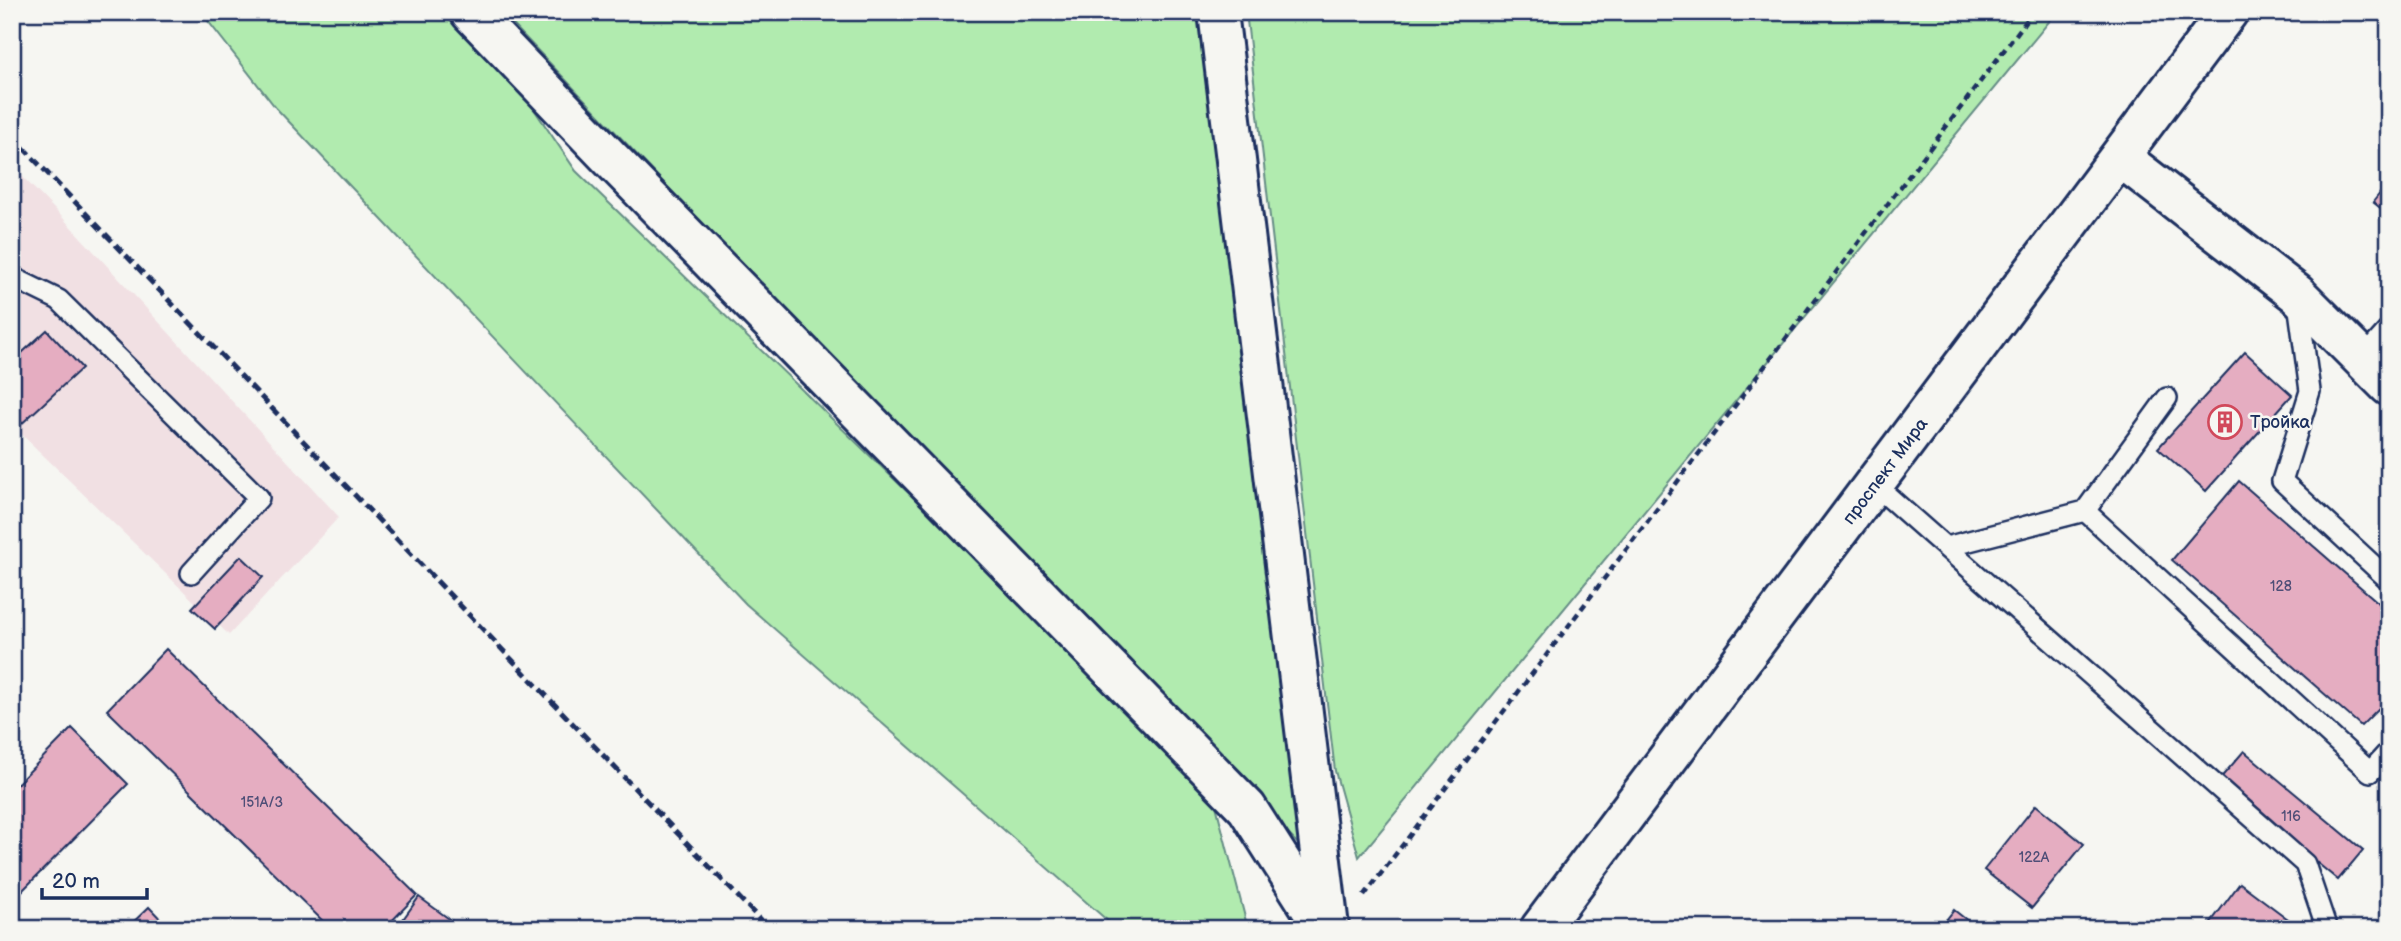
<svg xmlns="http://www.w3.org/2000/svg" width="2401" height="941" font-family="'Balsamiq Sans',sans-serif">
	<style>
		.built { fill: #f1e0e3 }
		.green { fill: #b1ebaf; stroke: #668d86; stroke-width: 2 }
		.building { fill: #e5adc1; stroke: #1b2f5e; stroke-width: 2 }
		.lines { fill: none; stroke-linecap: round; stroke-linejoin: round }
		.lane-casing { stroke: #1b2f5e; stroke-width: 24 }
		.street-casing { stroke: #1b2f5e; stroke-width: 44 }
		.primary-casing { stroke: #1b2f5e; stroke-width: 44 }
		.path { stroke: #1b2f5e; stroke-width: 4.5; stroke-dasharray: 7 5; stroke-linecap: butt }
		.lane { stroke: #f6f6f2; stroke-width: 19 }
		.street { stroke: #f6f6f2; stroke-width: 38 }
		.primary { stroke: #f6f6f2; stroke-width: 38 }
		.rail { stroke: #1b2f5e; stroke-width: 5; stroke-dasharray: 10 5; stroke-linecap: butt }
		.labels { text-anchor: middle; stroke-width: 5; stroke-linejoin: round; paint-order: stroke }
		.number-label { font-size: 14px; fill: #4e4e77 }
		.poi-label { font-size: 18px; fill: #1b2f5e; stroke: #f6f6f2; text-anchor: start }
		.street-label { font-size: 18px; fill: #1b2f5e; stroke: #f6f6f2 }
	</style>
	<rect width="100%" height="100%" fill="#f6f6f2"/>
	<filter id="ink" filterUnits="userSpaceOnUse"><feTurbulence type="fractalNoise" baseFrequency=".0143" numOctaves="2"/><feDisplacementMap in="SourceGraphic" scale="14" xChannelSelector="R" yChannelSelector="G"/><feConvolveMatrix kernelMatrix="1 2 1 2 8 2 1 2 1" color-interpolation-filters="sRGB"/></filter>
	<g filter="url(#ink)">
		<path class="built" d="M12,166L61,216L339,517L229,635L12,425Z"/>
		<path class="green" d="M201,12H448L506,68L576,171L1211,786L1248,929H1117L746,604L276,108Z
			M501,12H1204L1305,851L1179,723Z
			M1246,12H2057L1359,857L1335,771Z"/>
		<path class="building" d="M2389,182V215L2373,202Z
			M47,330L82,368L17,428L12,423V362Z
			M2245,352L2292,395L2206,491L2158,448Z
			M2239,481L2389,612V698L2361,726L2172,560Z
			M241,556L263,577L215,629L192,608Z
			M166,649L417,895L384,929H331L107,710Z
			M72,728L128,784L12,901V789Z
			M2244,751L2363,850L2338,880L2218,781Z
			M2036,805L2084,844L2032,908L1984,870Z
			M2240,883L2296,925L2293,929H2206Z
			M419,897L463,929H396Z
			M149,907L170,929H126Z
			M1954,910L1978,929H1939Z"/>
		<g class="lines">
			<g class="lane-casing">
				<path id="lane" d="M12,277L59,300L259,498L191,573
					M2298,302L2310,391L2282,481L2389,580
					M2362,359L2389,329
					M1875,485L2305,864L2327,929
					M2085,511L2167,398
					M1946,547L2085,511L2370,772L2389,751"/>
			</g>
			<g class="street-casing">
				<path id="street" d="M470,12L609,157L1247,808L1324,929
					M1218,12L1329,927
					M2120,157L2297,294L2389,386"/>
			</g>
			<g class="primary-casing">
				<path id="primary" d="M1540,929L2228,12"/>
			</g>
			<path class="path" d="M1364,896L2033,12"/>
			<use href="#lane" class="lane"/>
			<use href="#street" class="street"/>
			<use href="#primary" class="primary"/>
			<path class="rail" d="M12,136L769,929"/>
		</g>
	</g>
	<defs>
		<g id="building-ring" transform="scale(1.75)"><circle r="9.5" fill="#f6f6f2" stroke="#d1495b" stroke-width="1.5"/><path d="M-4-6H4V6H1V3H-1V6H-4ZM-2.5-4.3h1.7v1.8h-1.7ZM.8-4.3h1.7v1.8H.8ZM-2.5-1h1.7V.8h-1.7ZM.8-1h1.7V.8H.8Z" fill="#d1495b"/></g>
	</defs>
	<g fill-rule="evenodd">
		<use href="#building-ring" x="2225" y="422"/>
	</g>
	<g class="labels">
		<g class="number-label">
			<text x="2281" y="591">128</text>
			<text x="262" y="807">151А/3</text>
			<text x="2291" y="821">116</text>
			<text x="2034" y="862">122А</text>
		</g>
		<g class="poi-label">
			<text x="2250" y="428">Тройка</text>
		</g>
		<g class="street-label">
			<text transform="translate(1885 471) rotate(-53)" y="6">проспект Мира</text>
		</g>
	</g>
	<rect width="2401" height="941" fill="none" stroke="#f6f6f2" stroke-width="42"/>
	<rect x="21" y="21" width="2359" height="899" fill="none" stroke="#1b2f5e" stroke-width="2.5" filter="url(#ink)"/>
	<path d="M42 888v10h105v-10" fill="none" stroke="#1b2f5e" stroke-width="3.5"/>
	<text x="52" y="888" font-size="21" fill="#1b2f5e" stroke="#f6f6f2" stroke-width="5" paint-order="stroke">20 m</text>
</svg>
